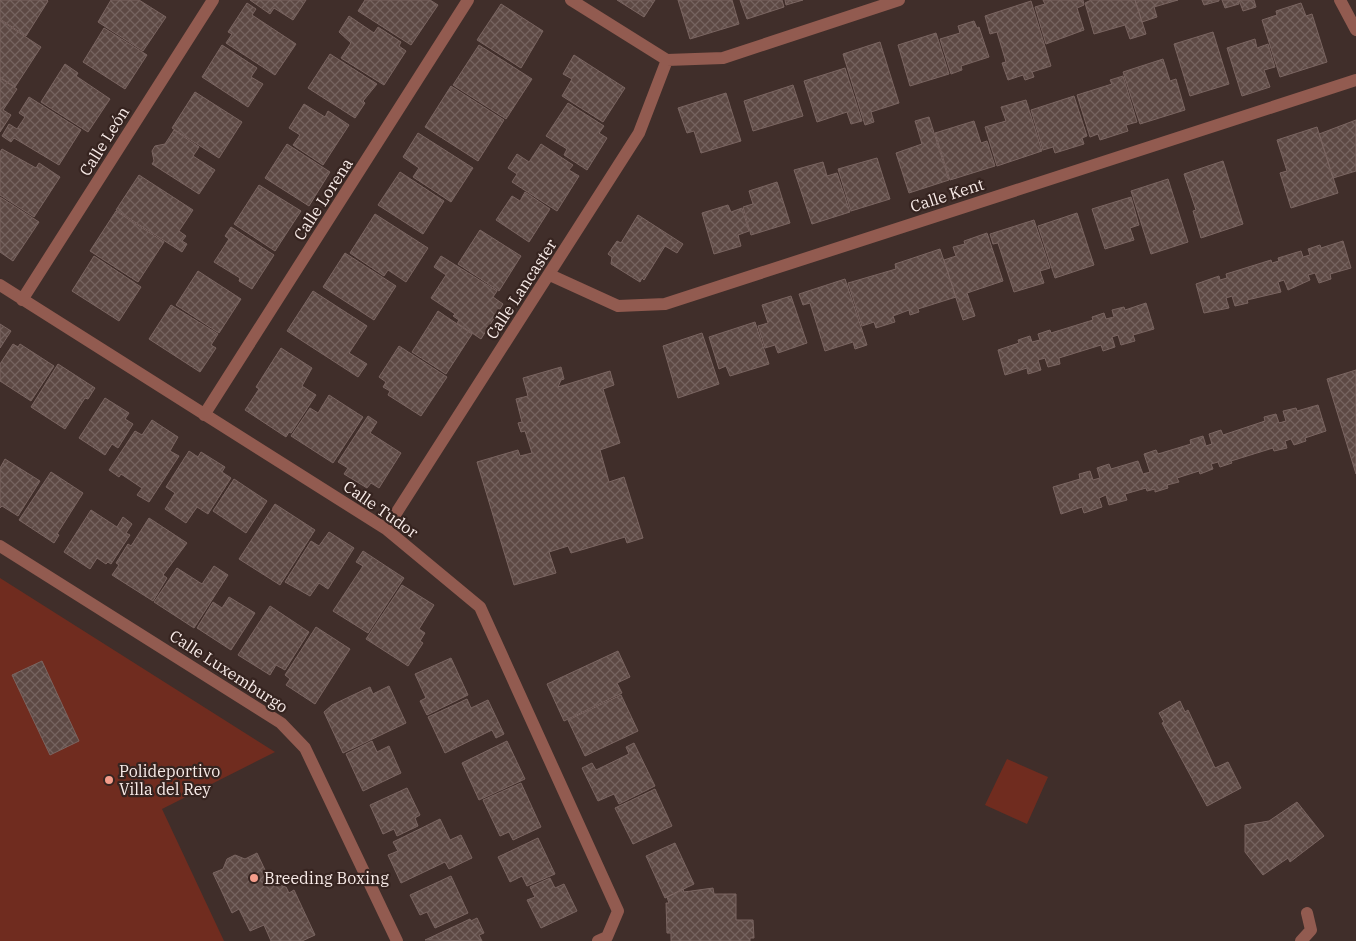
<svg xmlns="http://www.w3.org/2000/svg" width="1356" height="941" font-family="'IBM Plex Serif',serif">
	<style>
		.pitch { fill: #702c1f }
		.building { fill: url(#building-cross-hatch); stroke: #7a6561 }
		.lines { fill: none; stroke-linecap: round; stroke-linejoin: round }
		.minor { stroke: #925b50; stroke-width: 12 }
		.poi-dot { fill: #f49d8b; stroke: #362420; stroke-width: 2 }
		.labels { text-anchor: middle; stroke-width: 4.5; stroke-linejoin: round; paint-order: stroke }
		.street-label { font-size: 16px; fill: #f8ebe8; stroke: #362420 }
		.poi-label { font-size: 16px; fill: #f8ebe8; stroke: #362420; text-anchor: start }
	</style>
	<defs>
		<pattern id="building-cross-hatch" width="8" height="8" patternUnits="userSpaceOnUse" patternTransform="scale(1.25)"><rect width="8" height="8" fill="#5d4944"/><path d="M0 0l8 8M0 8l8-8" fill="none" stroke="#75635f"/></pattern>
	</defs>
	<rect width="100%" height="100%" fill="#402e2a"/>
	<path class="pitch" d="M0,578L275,752L162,809L224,941H0Z
		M1007,759L1048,777L1027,824L985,805Z"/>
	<path class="building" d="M0,0H47L48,1L26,36L0,19Z
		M111,0H139L166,17L143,51L98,22Z
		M250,0H306L293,20L274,8L270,14Z
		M365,0H430L438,5L411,45L358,11Z
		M617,0H655L644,17Z
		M678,0H732L739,24L690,39Z
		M740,0H782L784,7L747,19Z
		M785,0H803L786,5Z
		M1043,0H1083L1084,5L1077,8L1084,30L1046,44L1035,7L1045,4Z
		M1091,0H1135L1146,34L1130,39L1125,25L1094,34L1085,3Z
		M1135,0H1178L1154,7L1157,17L1142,22Z
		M1202,0H1219V1L1204,5Z
		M1222,0H1238L1239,4L1225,8Z
		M1239,0H1254L1256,7L1243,11Z
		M1031,1L1051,66L1032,72L1034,77L1025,80L1023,75L1008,80L1002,63L1006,62L997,32L990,34L985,16Z
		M247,3L256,9L252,15L296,44L275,75L226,43L232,34L228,32Z
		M1301,3L1306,16L1312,14L1327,62L1280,77L1262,20L1277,15L1276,11Z
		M501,4L543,31L521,68L477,40Z
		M349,16L374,33L378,27L401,42L399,46L406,51L384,85L341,58L351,43L339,32Z
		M0,20L41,47L15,87L0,77Z
		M974,21L977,28L979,27L989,57L961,66L962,70L951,74L940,39L960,33L958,26Z
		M104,28L147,55L125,89L83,62Z
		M1213,32L1229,84L1190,96L1174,44Z
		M936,33L949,74L910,86L898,45Z
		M1255,39L1257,48L1268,44L1275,67L1264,70L1270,87L1242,96L1227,48Z
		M880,42L899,103L871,112L874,122L865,125L843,54Z
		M222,45L257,68L251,77L263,84L248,107L202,77Z
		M479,45L532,79L506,119L453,85Z
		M330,54L377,84L363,101L365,103L355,118L308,88Z
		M574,55L625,88L603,122L562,96L572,79L563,74Z
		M1163,59L1170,81L1176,79L1185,110L1140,124L1123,72Z
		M65,64L78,73L76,76L110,99L88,132L41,102Z
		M845,68L862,121L851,124L847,112L817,122L804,81Z
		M1123,76L1137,122L1126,125L1128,131L1100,140L1098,134L1090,137L1077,95L1112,84L1110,80Z
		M0,78L17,89L3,110L11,115L0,132Z
		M793,85L803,116L753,131L744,101Z
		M451,86L504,120L478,161L425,127Z
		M195,92L242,122L219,158L172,128Z
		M726,93L741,141L701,153L694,131L687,133L678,108Z
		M1074,96L1087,136L1082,138L1084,144L1055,153L1053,147L1043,150L1031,110Z
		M29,97L81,130L59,165L14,138L11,142L2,136L9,124L17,129L25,117L19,113Z
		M1026,100L1042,151L997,166L985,127L1006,121L1001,107Z
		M568,103L604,126L599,133L607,138L587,170L564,155L567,149L546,136Z
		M304,104L325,117L328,111L349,125L323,165L293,145L300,135L289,128Z
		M929,117L949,180L909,193L896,153L922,144L915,121Z
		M1356,120V171L1333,178L1319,134Z
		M974,121L981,143L987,141L995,166L950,180L935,133Z
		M1317,127L1338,193L1291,208L1280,173L1287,171L1277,140Z
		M174,130L199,147L193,156L215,170L199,194L152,164L154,161L152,151L155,146L165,144Z
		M418,133L473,168L451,202L413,177L419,168L403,157Z
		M287,144L330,172L309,206L265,178Z
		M541,144L573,165L569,170L579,176L557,211L512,182L517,174L508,168L517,154L529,162Z
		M2,149L36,168L39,163L60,177L34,217L0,195V152Z
		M877,158L890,199L851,211L838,169Z
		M1223,161L1243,224L1201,238L1193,211L1196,210L1184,174Z
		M823,162L827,176L837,173L850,212L812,224L794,170Z
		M400,172L444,201L423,234L378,205Z
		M139,175L193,210L179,231L186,236L182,241L187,244L182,252L116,210Z
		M1168,179L1188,242L1151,254L1131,191Z
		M777,182L790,223L751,235L743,207L753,204L749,191Z
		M259,185L301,211L275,251L234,224Z
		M525,192L550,209L529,242L496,220L512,196L520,201Z
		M0,197L39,222L13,261L0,252Z
		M1131,197L1139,225L1130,228L1134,240L1105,249L1092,209Z
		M728,205L731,212L742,208L749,231L738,235L741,246L714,254L702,213Z
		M116,211L164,242L138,282L90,251Z
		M1077,213L1094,265L1055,278L1038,226Z
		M375,214L428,248L406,282L388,270L384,276L350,253Z
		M638,215L683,244L677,253L665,246L644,280L642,278L640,282L611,264L612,257L608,254L617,241L621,243Z
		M1034,220L1050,268L1040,271L1044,283L1014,292L998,243L993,244L990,234Z
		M231,227L274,255L252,289L239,281L240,278L214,262L229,239L225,236Z
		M480,230L521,256L499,291L458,264Z
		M987,233L1003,281L967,293L975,316L963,320L944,260L956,256L953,247L965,244L964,241Z
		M1343,241L1351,268L1330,274L1331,279L1319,283L1315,273L1308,275L1310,280L1288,290L1284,280L1278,282L1281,292L1247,300L1248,303L1235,306L1232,296L1226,298L1229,308L1204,313L1196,284L1219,276L1220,280L1227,278L1226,274L1271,260L1272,263L1279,261L1278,258L1301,251L1303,257L1310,255L1308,249L1320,245L1321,248Z
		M940,249L956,297L918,309L919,312L910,315L909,310L893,316L895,322L876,328L874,322L862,326L848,283L896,269L895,264Z
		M345,253L396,286L374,320L323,287Z
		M94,256L141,287L119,321L72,291Z
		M441,256L497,291L493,297L503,304L481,339L457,323L459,320L453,316L455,314L431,298L446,275L434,267Z
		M198,271L241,299L219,333L176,305Z
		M845,279L867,345L855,349L853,342L825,351L810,303L803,305L799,294Z
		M313,291L367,326L349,353L367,364L358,377L287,331Z
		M791,296L807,343L778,353L775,345L765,348L758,326L768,323L762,305Z
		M1146,303L1154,329L1133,335L1135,341L1121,345L1118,335L1112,337L1115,347L1103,351L1101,345L1059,358L1060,364L1048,367L1045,358L1038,360L1041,370L1028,374L1027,368L1005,375L998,350L1019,343L1018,340L1030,336L1032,342L1040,340L1038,334L1050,330L1051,333L1093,320L1092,317L1104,313L1106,319L1114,317L1112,310L1124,307L1125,310Z
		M171,305L218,334L211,345L216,348L200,372L149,339Z
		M438,311L472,334L446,374L412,352Z
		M755,322L769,364L730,376L726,366L719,369L709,337Z
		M0,324L11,331L0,348Z
		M702,333L719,384L678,398L663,346Z
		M13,344L18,347L20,344L54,366L31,401L0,381V364Z
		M399,346L447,377L421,416L388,395L390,391L383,387L386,382L379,377Z
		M281,348L312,368L302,386L316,395L291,433L289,432L286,437L245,410L259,389L256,387Z
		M58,364L95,388L88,399L85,398L65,429L31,407Z
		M561,367L564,379L561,380L558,387L610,371L614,385L603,389L620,443L600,450L609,482L624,477L643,538L627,543L625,537L571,553L568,546L549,552L556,573L514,585L477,462L518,450L520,456L532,453L525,431L521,432L518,423L522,422L516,399L528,396L523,378Z
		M1356,370V474L1327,379Z
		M329,395L363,417L333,463L291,436L310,408L318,413Z
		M105,398L129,413L125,419L133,424L118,448L112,444L105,455L79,438Z
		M1318,405L1326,431L1305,438L1306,441L1294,445L1291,439L1285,441L1287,448L1274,451L1273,448L1231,461L1232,463L1220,467L1218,462L1211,464L1213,469L1200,474L1199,471L1177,478L1179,482L1167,485L1168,488L1155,492V489L1147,491L1146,488L1125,494L1127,500L1109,505L1106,495L1099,498L1102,507L1084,513L1082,507L1061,514L1053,487L1080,479L1079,474L1090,471L1093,480L1100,478L1097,468L1109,464L1111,469L1138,461L1143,474L1150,472L1144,454L1156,450L1158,454L1191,444L1190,440L1203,436L1206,446L1212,444L1209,434L1221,430L1223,435L1265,421L1264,417L1276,414L1279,423L1286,421L1283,411L1296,408L1297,411Z
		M368,416L377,422L370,433L401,453L379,488L371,483L367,488L344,474L348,468L338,462Z
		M152,420L178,437L170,451L179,456L149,502L137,495L142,488L121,474L119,477L109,470L135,431L142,435Z
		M189,451L198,457L201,452L225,467L222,472L231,478L208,514L197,507L186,523L165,509L175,493L166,487Z
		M5,459L40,481L18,516L2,506L0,508V468Z
		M51,472L83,493L57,534L59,535L54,543L19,520Z
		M234,479L267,501L246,533L213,511Z
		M275,504L315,530L280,585L239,559Z
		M91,510L117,527L123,517L132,524L126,533L130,535L111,564L108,562L106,564L97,558L90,569L64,552Z
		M149,518L187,543L163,575L167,578L153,601L112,575L119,565L116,563L128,544L131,546Z
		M329,532L354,548L328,589L319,583L310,596L285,582L311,541L319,546Z
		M363,551L404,578L368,633L333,611L363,566L356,562Z
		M214,566L228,575L194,628L154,602L177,568L202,584Z
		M402,585L434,605L419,629L425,633L420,641L423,643L408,666L366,639Z
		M229,597L255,613L231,650L197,628L213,602L222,608Z
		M270,606L309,632L285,670L276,665L270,675L238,655Z
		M316,627L350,649L315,704L286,685L290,679L285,675Z
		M618,651L630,677L617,683L622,693L564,721L547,684Z
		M451,658L468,695L427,715L420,701L426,698L415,674Z
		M42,661L79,741L50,755L12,675Z
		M389,686L406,723L343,753L324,712L332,705L370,687L373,694Z
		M621,695L638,731L585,756L568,720Z
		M467,699L471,708L488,700L504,734L496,738L492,730L445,753L428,717Z
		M1180,701L1185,712L1188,710L1215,768L1228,762L1241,788L1207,806L1162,723L1164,722L1159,713Z
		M372,741L377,752L389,746L401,773L363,791L346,754Z
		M507,741L525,779L479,800L462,763Z
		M634,743L655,786L619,804L614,794L598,801L582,768L592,763L596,770L629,754L626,747Z
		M521,783L541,827L513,840L509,832L500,836L483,800Z
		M407,788L420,815L415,818L418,826L397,836L394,829L383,834L370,805Z
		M655,789L672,826L633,844L615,808Z
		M1297,802L1324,836L1290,862L1288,858L1263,875L1245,852V825L1269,821Z
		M440,819L450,840L461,835L472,858L449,869L445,862L401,883L388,855L398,851L393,842Z
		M538,838L555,874L527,886L522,876L510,882L498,857Z
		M675,843L694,884L665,898L646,856Z
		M257,853L272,885L275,884L286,887L289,893L294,890L315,935L302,941H271L264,925L250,931L239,909L232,913L213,873L223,869L227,859L235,855L245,859Z
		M451,876L468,913L435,928L427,912L420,915L410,895Z
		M550,878L555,888L564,884L577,911L541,928L527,900L535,897L530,887Z
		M713,888L714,894H736V920H753L754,938H750V941H671V933H667L666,903H669L667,897L683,889L684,892Z
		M477,918L484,933L479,935L482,941L425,940L470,919L471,921Z"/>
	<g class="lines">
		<path class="minor" d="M571,0L667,60L723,58L899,0
			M1340,0L1356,30
			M550,275L618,306L665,304L1356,80
			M0,285L386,529L480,607L618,911L607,937L598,941
			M22,300L213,0
			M204,415L468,0
			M386,529L639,133L667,60
			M0,546L281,723L305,748L397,941
			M1301,941L1311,930L1307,913"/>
	</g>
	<g class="poi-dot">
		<circle cx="109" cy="780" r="5"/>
		<circle cx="254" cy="878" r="5"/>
	</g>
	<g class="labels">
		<g class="street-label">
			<text transform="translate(104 141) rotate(-58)" y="6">Calle León</text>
			<text transform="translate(947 195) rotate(-18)" y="6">Calle Kent</text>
			<text transform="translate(323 199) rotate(-57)" y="6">Calle Lorena</text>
			<text transform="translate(521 289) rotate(-57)" y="6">Calle Lancaster</text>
			<text transform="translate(381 509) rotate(35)" y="6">Calle Tudor</text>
			<text transform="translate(229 671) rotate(33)" y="6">Calle Luxemburgo</text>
		</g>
		<g class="poi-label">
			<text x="119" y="777">Polideportivo<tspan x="119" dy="18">Villa del Rey</tspan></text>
			<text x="264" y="884">Breeding Boxing</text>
		</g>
	</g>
</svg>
